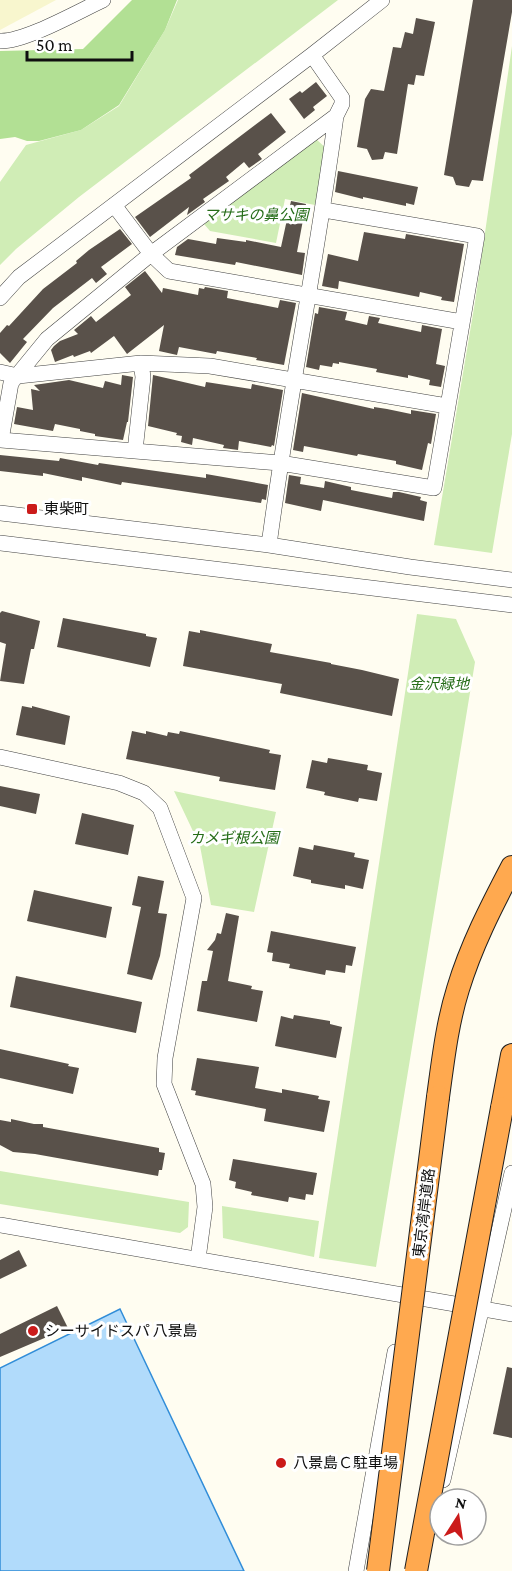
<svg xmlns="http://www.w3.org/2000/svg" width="512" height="1571" font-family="'Crimson Pro','Noto Sans JP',serif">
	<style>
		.farmland { fill: #f8f6ce }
		.green { fill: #d0edb6 }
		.forest { fill: #b2e094 }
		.water { fill: #b1dbfb; stroke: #318dd8; stroke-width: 1.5 }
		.building { fill: #59514a }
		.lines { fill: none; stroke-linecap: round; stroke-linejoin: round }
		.minor-casing { stroke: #424242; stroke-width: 16 }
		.highway-casing { stroke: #202020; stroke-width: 24 }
		.minor { stroke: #fff; stroke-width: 15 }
		.highway { stroke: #ffa94f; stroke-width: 22 }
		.highway-bridge-casing { stroke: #202020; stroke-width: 24; stroke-linecap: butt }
		.highway-bridge { stroke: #ffa94f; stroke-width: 22 }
		.poi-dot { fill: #cb1b1a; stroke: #fff; stroke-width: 2 }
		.labels { text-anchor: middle; stroke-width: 6; stroke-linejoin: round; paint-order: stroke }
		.park-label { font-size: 15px; font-style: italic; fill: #266d19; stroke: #fff }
		.poi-label { font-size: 15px; fill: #0f0f0f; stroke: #fff; text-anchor: start }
		.street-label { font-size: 15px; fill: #0f0f0f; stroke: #fff }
	</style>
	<rect width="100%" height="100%" fill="#fffdf1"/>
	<path class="farmland" d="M0,0H56L0,30Z"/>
	<path class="green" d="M178,0H338L79,197L16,249L0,265V182L26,145L81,130L119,106L165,30Z
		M512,46V434L492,553L434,545L475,302Z
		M316,139L328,150L315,205L285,199L276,243L210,231L204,224Z
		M417,614L456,619L475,662L376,1267L319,1258Z
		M174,791L276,812L254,912L211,905L200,846Z
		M0,1171L189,1202L188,1227L180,1233L0,1204Z
		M222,1206L319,1221L314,1257L223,1238Z"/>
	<path class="forest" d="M132,0H177L165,30L119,105L81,130L39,141H27L15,137L0,139V51L83,49Z"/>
	<path class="water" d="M120,1309L244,1571H0V1368Z"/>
	<path class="building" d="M473,0H512V12L483,181L472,180L469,187L456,185L453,177L444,175Z
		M416,18L435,22L424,76L416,75L414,85L408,84L397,154L385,152L383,159L372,160L367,149L357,147L365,99L371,89L384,91L393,47L401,48L405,32L413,34Z
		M316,82L327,96L313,107L315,110L304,119L289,99L300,91L302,93Z
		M271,113L286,132L258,154L262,159L249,168L244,162L226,177L229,181L203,199L205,202L187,215L189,207L150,237L135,217L191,178L189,175Z
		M338,171L418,187L414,205L406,203V206L363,197V199L335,192Z
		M291,201L306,204L297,252L305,253L302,275L236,262L235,265L175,255L177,247L188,239L216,244L217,238L246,242V240L281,247Z
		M120,229L132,244L101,267L107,274L96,283L92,278L53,308L23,339L27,342L10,363L0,353V333L7,325L9,326L43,289L77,263L76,261L89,250Z
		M364,232L405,239L406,234L464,244L454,302L441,300L442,297L420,292L419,297L339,281L338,289L322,286L328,254L358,261Z
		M145,271L162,293L163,288L198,295L199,288L204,289L205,287L228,291L227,298L278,308L280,300L296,303L284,365L256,360L257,358L217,351L216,354L179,347L177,355L159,351L164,325L127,354L114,336L91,353L90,351L74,357L73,355L55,362L51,350L54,346L60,341L78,334L74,330L91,316L96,322L131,295L125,287Z
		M319,307L347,312L345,320L367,325L369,316L380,318L378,323L421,332L422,325L442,329L436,364L445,366L441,387L429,385L430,380L408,375V378L376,372L377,369L339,362V364L333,363L332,367L320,365L319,370L306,367L315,313L318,314Z
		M122,375L133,377L128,422H127L123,440L95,436V434L80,431V429L55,424L53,431L14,424L17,407L33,410L31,389L40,391L34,385L69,380L103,388L105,381L121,385Z
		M153,375L205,387L206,382L251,389L252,384L283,390L274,446L272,445L271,447L239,441L238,450L223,448L224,445L193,438L192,445L181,442L182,436L176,435L177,433L148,426Z
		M302,393L374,409V407L387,409L411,414V410L436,414L431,444L428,443L422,470L396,464V461L358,454L357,456L304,446L303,452L293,450Z
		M0,455L59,461L60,458L98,465L99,463L206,478V474L268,485L266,500L262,499L261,503L122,482L121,485L82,477V481L43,473V476L0,471Z
		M289,475L301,477L300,484L324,488L325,481L351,487V490L392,498L393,492H399L421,497L420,500L427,502L424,521L323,500L321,511L285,503Z
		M2,611L40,621L34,649H31L24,684L0,681L6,644L0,642V613Z
		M63,618L146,634V636L157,638L150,667L57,647Z
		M200,630L272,644L270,652L331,663V664L362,670L399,679L392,716L280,693L282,684L183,666L189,631L200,633Z
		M22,706L32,708V706L70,716L65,745L16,735Z
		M132,731L146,734V731L167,736L168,732L179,734L180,731L270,750L269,753L281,755L275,790L219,781L220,777L126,759Z
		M328,758L368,765L367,770L382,773L377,801L359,798L358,802L324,795L325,792L306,788L312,760L327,763Z
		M0,786L40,794L36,814L0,806Z
		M82,813L134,825L128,855L75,844Z
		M314,845L355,853L354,857L369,860L363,889L345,885V889L311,883V880L293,876L299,847L313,850Z
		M138,876L164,881L158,913L167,914L160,956L152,980L127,974L141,907L132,905Z
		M34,890L112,907L106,938L27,921Z
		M226,913L239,916L228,981L252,986L251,989L263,991L257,1022L197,1011L202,981H207L213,951L207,950L215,940L217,933L221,934Z
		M271,931L356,947L352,966L346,965L345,973L326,970L325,975L289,968L290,964L272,961L273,953L267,952Z
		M16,976L142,1002L136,1033L10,1007Z
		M294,1015L330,1021V1024L342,1027L336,1058L275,1046L281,1016L293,1019Z
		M0,1049L69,1064L68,1066L79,1068L73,1094L0,1078Z
		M197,1058L259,1067L255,1088L282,1093V1089L319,1096L318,1099L330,1101L324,1132L264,1121L266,1109L195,1095L196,1091L191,1090Z
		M11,1119L34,1124H43V1127L159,1148V1152L165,1153L162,1170H159L158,1176L35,1154L13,1152L0,1145V1120L11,1122Z
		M233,1159L317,1173L313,1195L306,1194L305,1200L289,1197L288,1202L251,1195L252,1192L235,1188L236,1182L229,1180Z
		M19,1250L27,1266L0,1279V1260Z
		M57,1306L68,1328L0,1357V1334Z
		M507,1367L512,1368V1438L493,1434Z"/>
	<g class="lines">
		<g class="minor-casing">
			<path id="minor" d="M0,41C25,42 79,11 103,0
				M114,205L151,254L169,271L462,322
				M324,210L477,236L434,488L280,463L1,440L11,383L47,339L151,254L336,116
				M0,298L19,277L312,55L382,0
				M0,372L18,376L141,363L210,366L447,406
				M135,451L143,377L141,363
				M0,513L269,545L410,567L512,580
				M0,543L512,605
				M269,545C288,401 317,259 336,116L342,104V98L312,55
				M0,757L119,783L144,793L160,808L194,898L165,1058L164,1084L203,1184L205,1207L198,1259
				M0,1225L512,1314
				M443,1480L512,1173
				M356,1571L395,1352"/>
		</g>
		<g class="highway-casing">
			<path id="highway" d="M438,1097C443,1061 447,1024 458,989C471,946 491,907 512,867
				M502,1108L512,1055"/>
		</g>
		<use href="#minor" class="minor"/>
		<use href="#highway" class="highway"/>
		<g class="highway-bridge-casing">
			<path id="highway-bridge" d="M378,1571L438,1097
				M416,1571L502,1108"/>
		</g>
		<use href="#highway-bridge" class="highway-bridge"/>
	</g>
	<g class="poi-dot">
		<rect x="26" y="503" width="12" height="12" rx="3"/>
		<circle cx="33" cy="1331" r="6"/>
		<circle cx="281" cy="1463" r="6"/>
	</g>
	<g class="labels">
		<g class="park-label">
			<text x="256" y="220">マサキの鼻公園</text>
			<text x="439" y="689">金沢緑地</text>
			<text x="234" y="843">カメギ根公園</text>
		</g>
		<g class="poi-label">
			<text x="44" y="514">東柴町</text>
			<text x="45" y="1336">シーサイドスパ 八景島</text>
			<text x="293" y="1468">八景島Ｃ駐車場</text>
		</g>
		<g class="street-label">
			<text transform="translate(424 1213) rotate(-83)" y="5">東京湾岸道路</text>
		</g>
	</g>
	<g transform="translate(458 1517) rotate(12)"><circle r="28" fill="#ffffff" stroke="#9f9f9f" stroke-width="1.5"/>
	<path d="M0-4.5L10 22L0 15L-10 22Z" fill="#cb1b1a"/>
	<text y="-9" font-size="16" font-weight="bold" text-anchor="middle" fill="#0f0f0f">N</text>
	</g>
	<path d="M27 51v9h105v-9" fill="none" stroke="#0f0f0f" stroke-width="3"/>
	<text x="36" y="51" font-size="18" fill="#0f0f0f" stroke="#ffffff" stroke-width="4.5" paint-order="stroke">50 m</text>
</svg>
